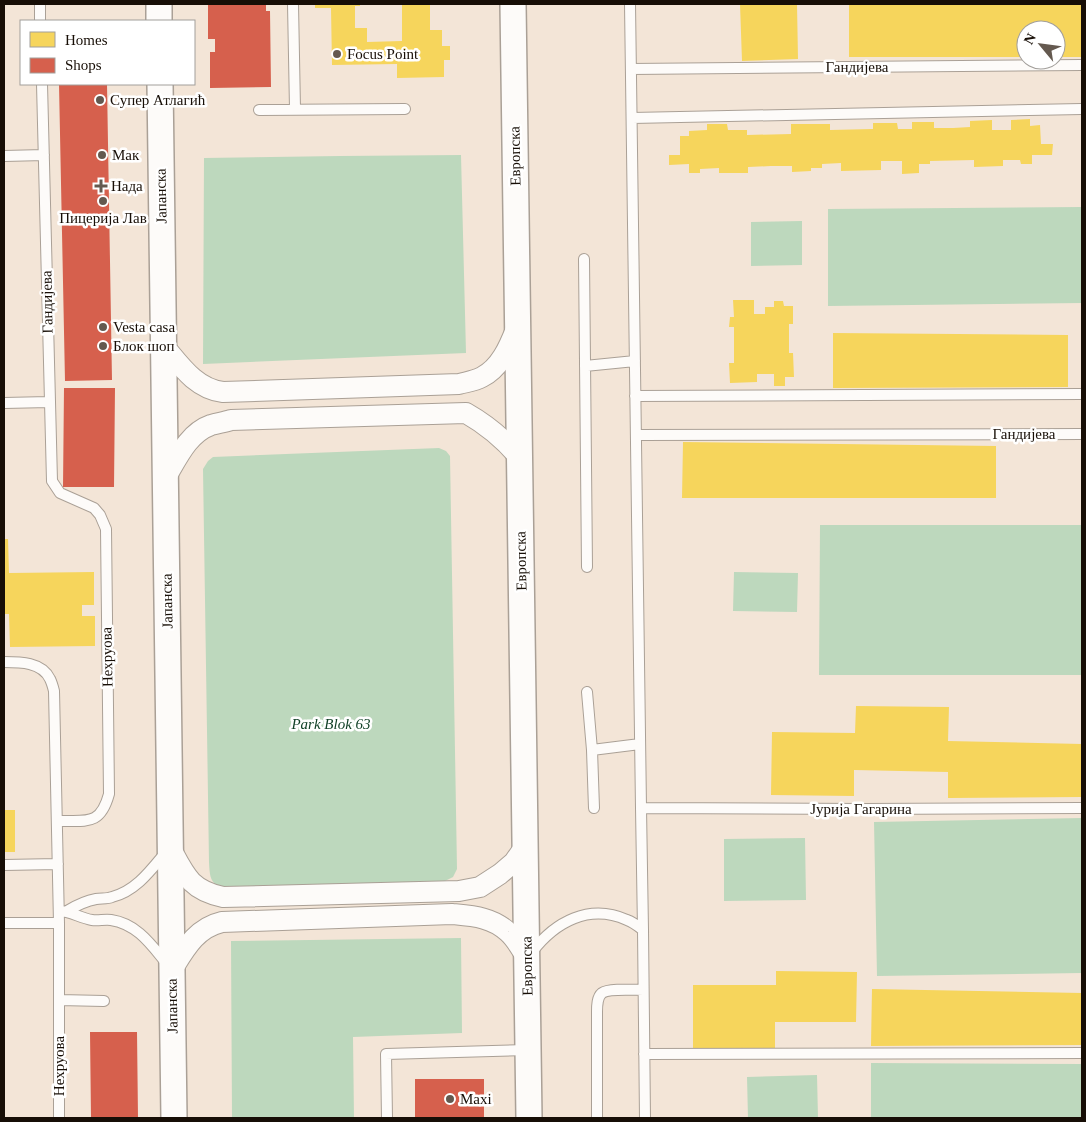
<svg xmlns="http://www.w3.org/2000/svg" width="1086" height="1122" font-family="'Times New Roman',serif">
	<style>
		.green { fill: #bdd8bd }
		.homes { fill: #f6d55c }
		.shops { fill: #d6604d }
		.lines { fill: none; stroke-linecap: round; stroke-linejoin: round }
		.service-casing { stroke: #aaa096; stroke-width: 12 }
		.minor-casing { stroke: #aaa096; stroke-width: 22 }
		.tertiary-casing { stroke: #aaa096; stroke-width: 28 }
		.service { stroke: #fdfbf9; stroke-width: 10 }
		.minor { stroke: #fdfbf9; stroke-width: 20 }
		.tertiary { stroke: #fdfbf9; stroke-width: 25 }
		.poi-dot { fill: #64594f; stroke: #fff; stroke-width: 2 }
		.labels { text-anchor: middle; stroke-width: 5; stroke-linejoin: round; paint-order: stroke }
		.poi-label { font-size: 15px; fill: #170e06; stroke: #fff; text-anchor: start }
		.street-label { font-size: 15px; fill: #170e06; stroke: #fff }
		.park-label { font-size: 15px; font-style: italic; fill: #114127; stroke: #fff }
	</style>
	<rect width="100%" height="100%" fill="#f3e5d7"/>
	<path class="green" d="M461,155L466,353L203,364L204,158L340,156Z
		M1082,207V303L828,306V209Z
		M802,221V265L751,266V222Z
		M439,448L446,451L450,456L457,869L453,877L445,881L230,890C211,884 210,882 209,862L203,469L208,461L213,457Z
		M820,525H1082V675H819Z
		M734,572L798,573L797,612L733,611Z
		M1082,818V973L877,976L874,822Z
		M805,838L806,900L724,901V839Z
		M461,938L462,1033L353,1037L354,1118H232L231,941Z
		M871,1063L1082,1064V1118H871Z
		M817,1075L818,1118H748L747,1077Z"/>
	<path class="homes" d="M315,4H360V6H355V28H367V42L402,41V4H430V30H442V46H450V60H444V77L397,78V64L332,65L331,8H315Z
		M740,4H797L798,59L742,61Z
		M849,4L1082,5V57H1056V30H1026V57H849Z
		M1030,119V126L1040,125L1041,144H1053L1052,155H1032V164H1021L1020,160H1003V166L974,167V160L930,161V164H919V173L902,174V161H881V170L841,171V163L822,164V168H811V171L792,172V166H771L748,167V173H719V168L700,169V173H689V164L669,165V155H680V136H689V131L707,130V124H727L728,130H747V135L791,134V124H830V130L873,129V123H897L898,129H912V122H934V128H953L970,127V121L992,120V130H1011V120Z
		M733,300H754V314H765V307H774V301H783L784,306H793V324H789V353H793L794,377H785V386H774V374H757V382L730,383L729,363H734V327H729L730,317H734Z
		M833,333L1068,335V387L833,388Z
		M683,442L996,446V498H682Z
		M4,539H8L9,573L94,572V605H82V616H95V646L10,647L9,614H4Z
		M856,706L949,707L948,741L1082,744V797L948,798V772L854,770V796L771,795L772,732L855,733Z
		M4,810H15V852H4Z
		M776,971L857,972L856,1022H775V1048H693V985H776Z
		M872,989L1082,993V1045L871,1046Z"/>
	<path class="shops" d="M208,4H266V11H270L271,87L210,88V52H215V39H208Z
		M59,84H107L112,380L65,381Z
		M64,388H115L114,487H63Z
		M90,1032H137L138,1118H91Z
		M415,1079H484V1118H415Z"/>
	<g class="lines">
		<g class="service-casing">
			<path id="service" d="M40,4V21
				M293,4L295,109
				M630,4L641,808L643,930L645,1118
				M631,69L1082,65
				M42,84L52,481L60,493L94,508L100,515L106,529L109,794C100,827 86,820 57,821
				M259,110L405,109
				M632,118L1082,109
				M4,156L44,155
				M584,259L587,567
				M585,366L635,361
				M635,396L1082,394
				M4,403L49,402
				M636,435L1082,434
				M4,662C20,662 42,662 50,679C52,683 53,687 54,691L59,923V1118
				M587,692L592,750L594,808
				M592,750L640,744
				M641,808L864,809L1082,808
				M4,865L58,864
				M59,911C70,911 80,918 92,920C98,921 105,919 111,920C138,924 152,946 168,965
				M67,911C77,905 85,901 96,899C101,898 107,899 112,897C136,891 151,870 166,852
				M4,923H59
				M532,952C555,922 589,903 627,920C633,922 638,926 643,930
				M59,1000L104,1001
				M644,1054L1082,1053
				M387,1118L386,1054L528,1050
				M597,1118V1012C597,1006 597,997 602,993C609,988 634,990 643,990"/>
		</g>
		<g class="minor-casing">
			<path id="minor" d="M164,346C180,365 196,389 223,392L459,384C466,382 475,381 482,377C500,368 509,347 516,329
				M165,479C177,459 188,433 211,425C218,423 225,422 231,420L466,413C487,425 503,438 519,457
				M170,847C185,875 190,890 223,897L459,891L480,887L500,874L514,862L526,845
				M172,970C185,949 196,928 222,922L452,914C473,916 492,917 508,932C516,939 521,949 527,958"/>
		</g>
		<g class="tertiary-casing">
			<path id="tertiary" d="M159,4V21
				M513,4L529,1118
				M160,84L174,1118"/>
		</g>
		<use href="#service" class="service"/>
		<use href="#minor" class="minor"/>
		<use href="#tertiary" class="tertiary"/>
	</g>
	<g class="poi-dot">
		<circle cx="337" cy="54" r="5"/>
		<circle cx="100" cy="100" r="5"/>
		<circle cx="102" cy="155" r="5"/>
		<path d="M98.5 178.5h5v5h5v5h-5v5h-5v-5h-5v-5h5z"/>
		<circle cx="103" cy="201" r="5"/>
		<circle cx="103" cy="327" r="5"/>
		<circle cx="103" cy="346" r="5"/>
		<circle cx="450" cy="1099" r="5"/>
	</g>
	<g class="labels">
		<g class="poi-label">
			<text x="347" y="59">Focus Point</text>
			<text x="110" y="105">Супер Атлагић</text>
			<text x="112" y="160">Мак</text>
			<text x="111" y="191">Нада</text>
			<text x="103" y="223" text-anchor="middle">Пицерија Лав</text>
			<text x="113" y="332">Vesta casa</text>
			<text x="113" y="351">Блок шоп</text>
			<text x="460" y="1104">Maxi</text>
		</g>
		<g class="street-label">
			<text x="857" y="72">Гандијева</text>
			<text transform="translate(515 156) rotate(-91)" y="5">Европска</text>
			<text transform="translate(161 196) rotate(-91)" y="5">Јапанска</text>
			<text transform="translate(47 302) rotate(-91)" y="5">Гандијева</text>
			<text x="1024" y="439">Гандијева</text>
			<text transform="translate(521 561) rotate(-91)" y="5">Европска</text>
			<text transform="translate(167 601) rotate(-91)" y="5">Јапанска</text>
			<text transform="translate(107 657) rotate(-91)" y="5">Нехруова</text>
			<text x="861" y="814">Јурија Гагарина</text>
			<text transform="translate(527 966) rotate(-91)" y="5">Европска</text>
			<text transform="translate(172 1006) rotate(-91)" y="5">Јапанска</text>
			<text transform="translate(59 1066) rotate(-90)" y="5">Нехруова</text>
		</g>
		<g class="park-label">
			<text x="331" y="729">Park Blok 63</text>
		</g>
	</g>
	<rect width="1086" height="1122" fill="none" stroke="#170e06" stroke-width="10"/>
	<rect x="20" y="20" width="175" height="65" fill="#ffffff" stroke="#a29f9b"/>
	<rect x="30" y="32" width="25" height="15" fill="#f6d55c" stroke="#a29f9b"/>
	<text x="65" y="45" font-size="15" fill="#170e06">Homes</text>
	<rect x="30" y="58" width="25" height="15" fill="#d6604d" stroke="#a29f9b"/>
	<text x="65" y="70" font-size="15" fill="#170e06">Shops</text>
	<g transform="translate(1041 45) rotate(299)"><circle r="24" fill="#ffffff" stroke="#a29f9b"/>
	<path d="M0-4L9 19L0 12L-9 19Z" fill="#64594f"/>
	<text y="-8" font-size="14" font-weight="bold" text-anchor="middle" fill="#170e06">N</text>
	</g>
</svg>
